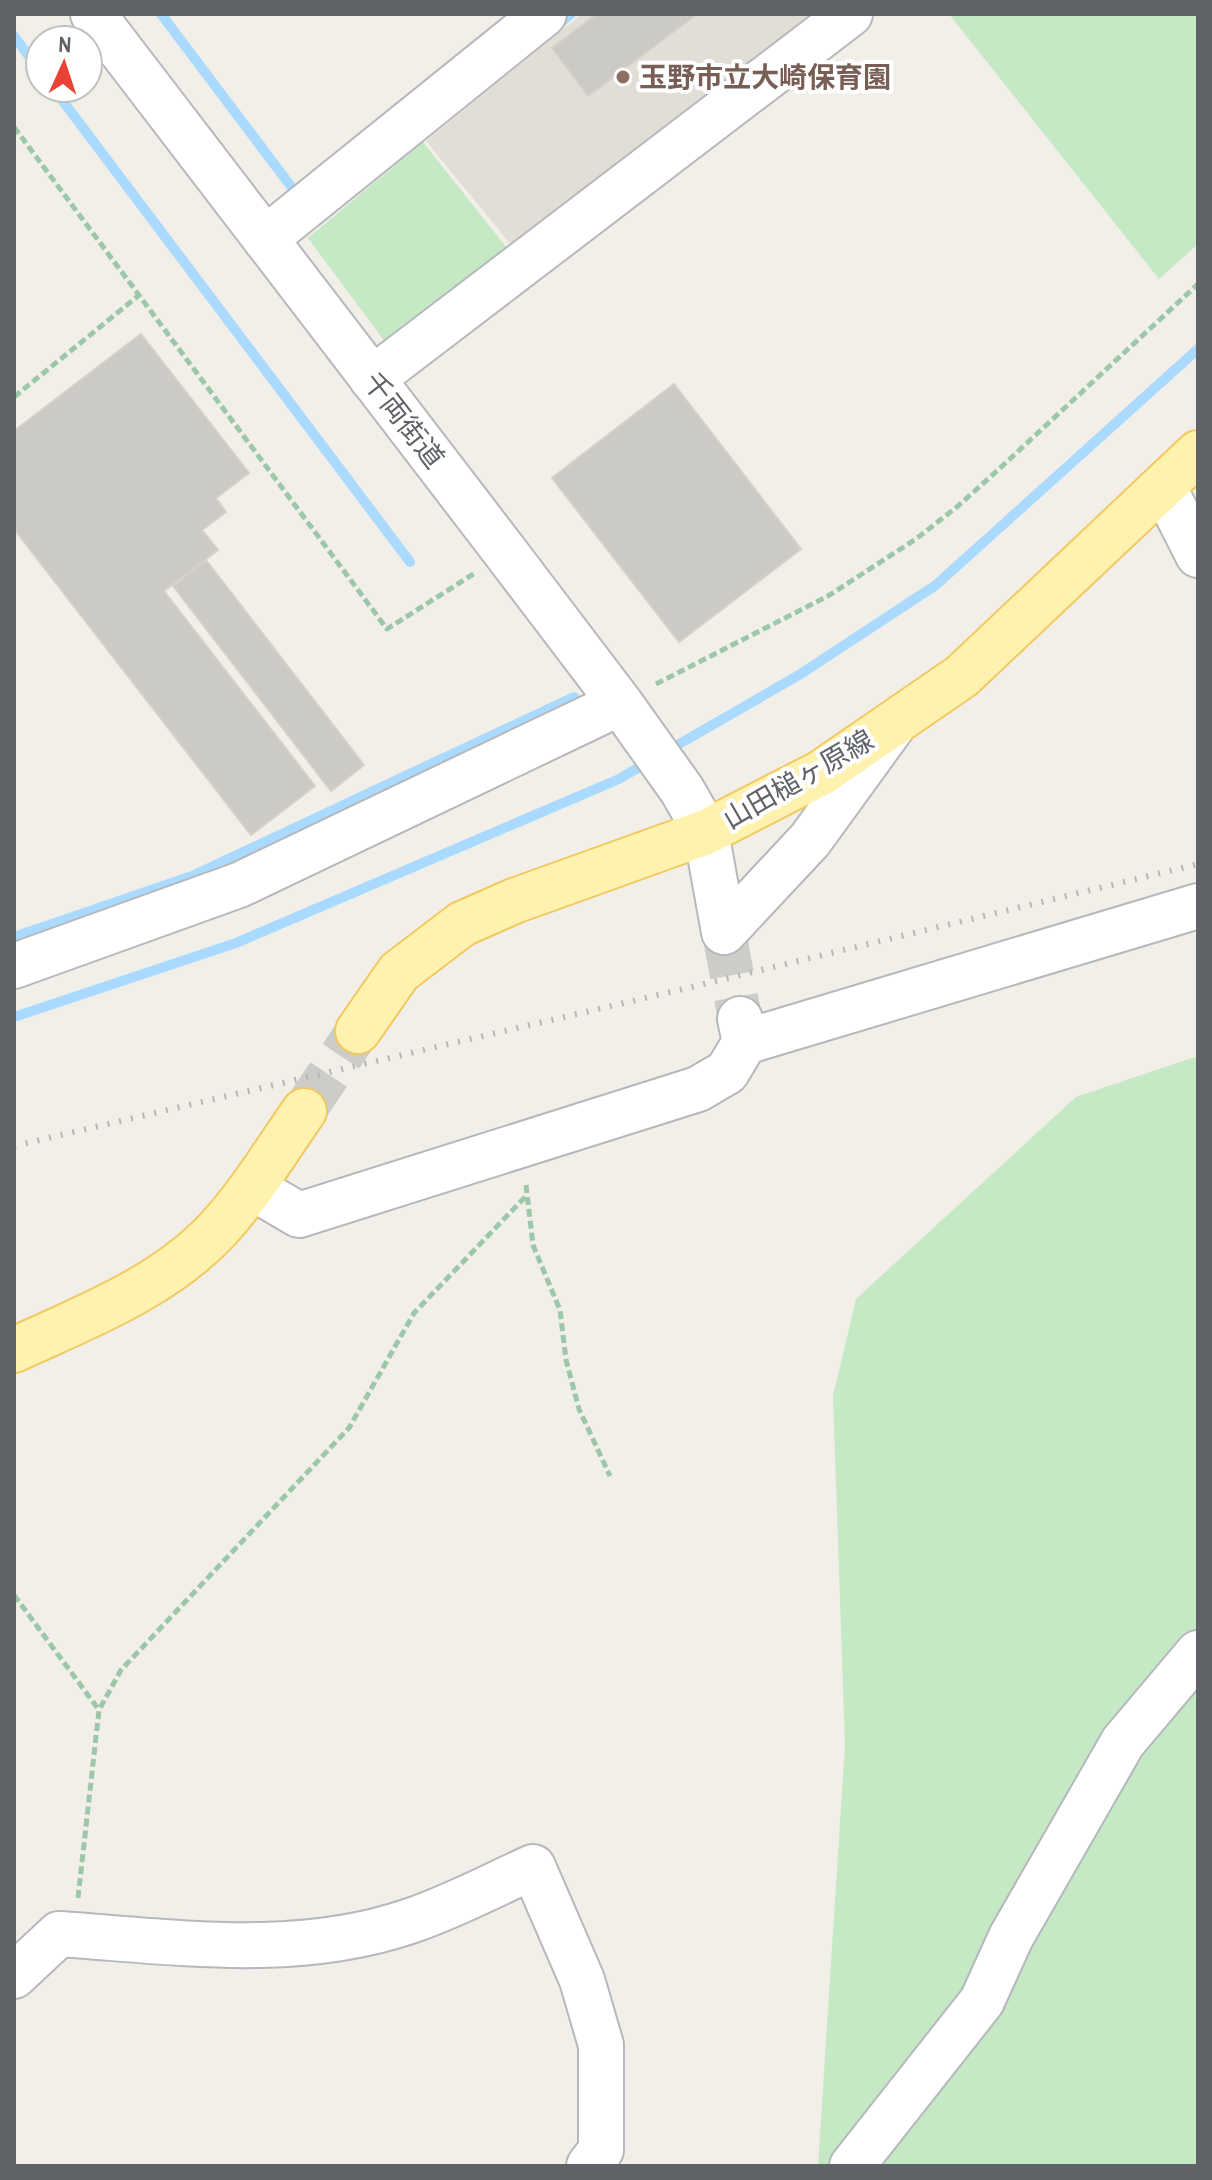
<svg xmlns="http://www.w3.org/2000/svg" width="1212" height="2180" font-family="'Archivo Narrow','Noto Sans JP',sans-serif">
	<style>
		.education { fill: #e1ded6 }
		.green { fill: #c5e8c5 }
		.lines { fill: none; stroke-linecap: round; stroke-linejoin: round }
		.stream { stroke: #aadaff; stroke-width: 10 }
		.building { fill: #cccac5; stroke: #d6d1c6; stroke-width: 2 }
		.minor-tunnel { stroke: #ccccc8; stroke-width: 44; stroke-dasharray: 44 22; stroke-linecap: butt }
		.major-tunnel { stroke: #ccccc8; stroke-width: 44; stroke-dasharray: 44 22; stroke-linecap: butt }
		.minor-casing { stroke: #b5b8bc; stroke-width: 48 }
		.major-casing { stroke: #f2c960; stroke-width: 48 }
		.path { stroke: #9cc7a9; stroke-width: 5; stroke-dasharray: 8 4; stroke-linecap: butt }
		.minor { stroke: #fff; stroke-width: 44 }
		.major { stroke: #fff2af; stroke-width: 44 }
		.rail { stroke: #b6b7b8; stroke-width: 6; stroke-dasharray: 2 10; stroke-linecap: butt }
		.education-dot { fill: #8d6e63; stroke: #fff; stroke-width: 3 }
		.labels { text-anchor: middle; stroke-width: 8; stroke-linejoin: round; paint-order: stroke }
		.education-label { font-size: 28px; font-weight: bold; fill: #785e54; stroke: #fff; text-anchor: start }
		.street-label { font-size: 28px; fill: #5f6368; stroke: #fff }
	</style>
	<rect width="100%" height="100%" fill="#f1efe8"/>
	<path class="education" d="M582,14H824L517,252L426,141Z"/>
	<path class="green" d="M949,14H1198V244L1159,279Z
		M423,142L514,257L391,350L308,238Z
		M1198,1056V2166H818L845,1745L833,1396L856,1299L1076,1097Z"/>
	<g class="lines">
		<path class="stream" d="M161,14L299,197
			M554,28L571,14
			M14,36L40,71
			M53,88L410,562
			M667,751L799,675L936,585L1198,349
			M14,937L192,876L574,697
			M14,1017L236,943L619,779L650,761"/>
	</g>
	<path class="building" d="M597,14H697L588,96L552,48Z
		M141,334L249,473L216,498L226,512L202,530L218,550L164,591L315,786L251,835L14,529V431Z
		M674,384L801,549L679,642L552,478Z
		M206,560L364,765L331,791L173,586Z"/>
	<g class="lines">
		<path class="minor-tunnel" d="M724,932L740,1019"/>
		<path class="major-tunnel" d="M304,1111L358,1031"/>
		<g class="minor-casing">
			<path id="minor" d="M93,14L506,553L620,703L682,790L706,832L724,932
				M265,239L544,14
				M372,379L850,14
				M1163,486L1198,555
				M724,932L810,840L892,727
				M14,966L239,885L620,703
				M745,1042L1198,906
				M253,1188L299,1215L698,1089L727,1072L745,1042L740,1019
				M14,1976L59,1934C176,1942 297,1960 410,1921C452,1907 493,1885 533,1867L582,1980L601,2045V2150L589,2166
				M852,2166L982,2001L1011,1937L1123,1742L1198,1653"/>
		</g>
		<g class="major-casing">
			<path id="major" d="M358,1031L399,972L462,924L514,901L706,832L821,773L962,676L1198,453
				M14,1350C85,1317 163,1288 218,1229C251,1193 276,1151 304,1111"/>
		</g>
		<path class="path" d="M14,127L387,629L475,573
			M14,397L138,296
			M656,684L828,596L916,539L958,506L999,469L1198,284
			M526,1185L533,1245L560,1310L566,1360L579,1409L610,1476
			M14,1595L99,1710
			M78,1898L99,1710L121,1670L349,1428L414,1313L526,1196"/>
		<use href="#minor" class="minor"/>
		<use href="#major" class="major"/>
		<path class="rail" d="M14,1146L675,991L1198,864"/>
	</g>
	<circle class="education-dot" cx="623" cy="77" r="8"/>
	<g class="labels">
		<g class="education-label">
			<text x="639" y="87">玉野市立大崎保育園</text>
		</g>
		<g class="street-label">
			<text transform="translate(404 420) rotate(52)" y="10">千両街道</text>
			<text transform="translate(798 779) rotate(-30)" y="10">山田槌ヶ原線</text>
		</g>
	</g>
	<rect width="1212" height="2180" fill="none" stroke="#5f6368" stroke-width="32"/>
	<g transform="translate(64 64) rotate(3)"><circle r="38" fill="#ffffff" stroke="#bfc1c3" stroke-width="2"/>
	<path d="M0-6L14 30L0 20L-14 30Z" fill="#ea4335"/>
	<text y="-12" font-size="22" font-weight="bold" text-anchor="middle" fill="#5f6368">N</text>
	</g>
</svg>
